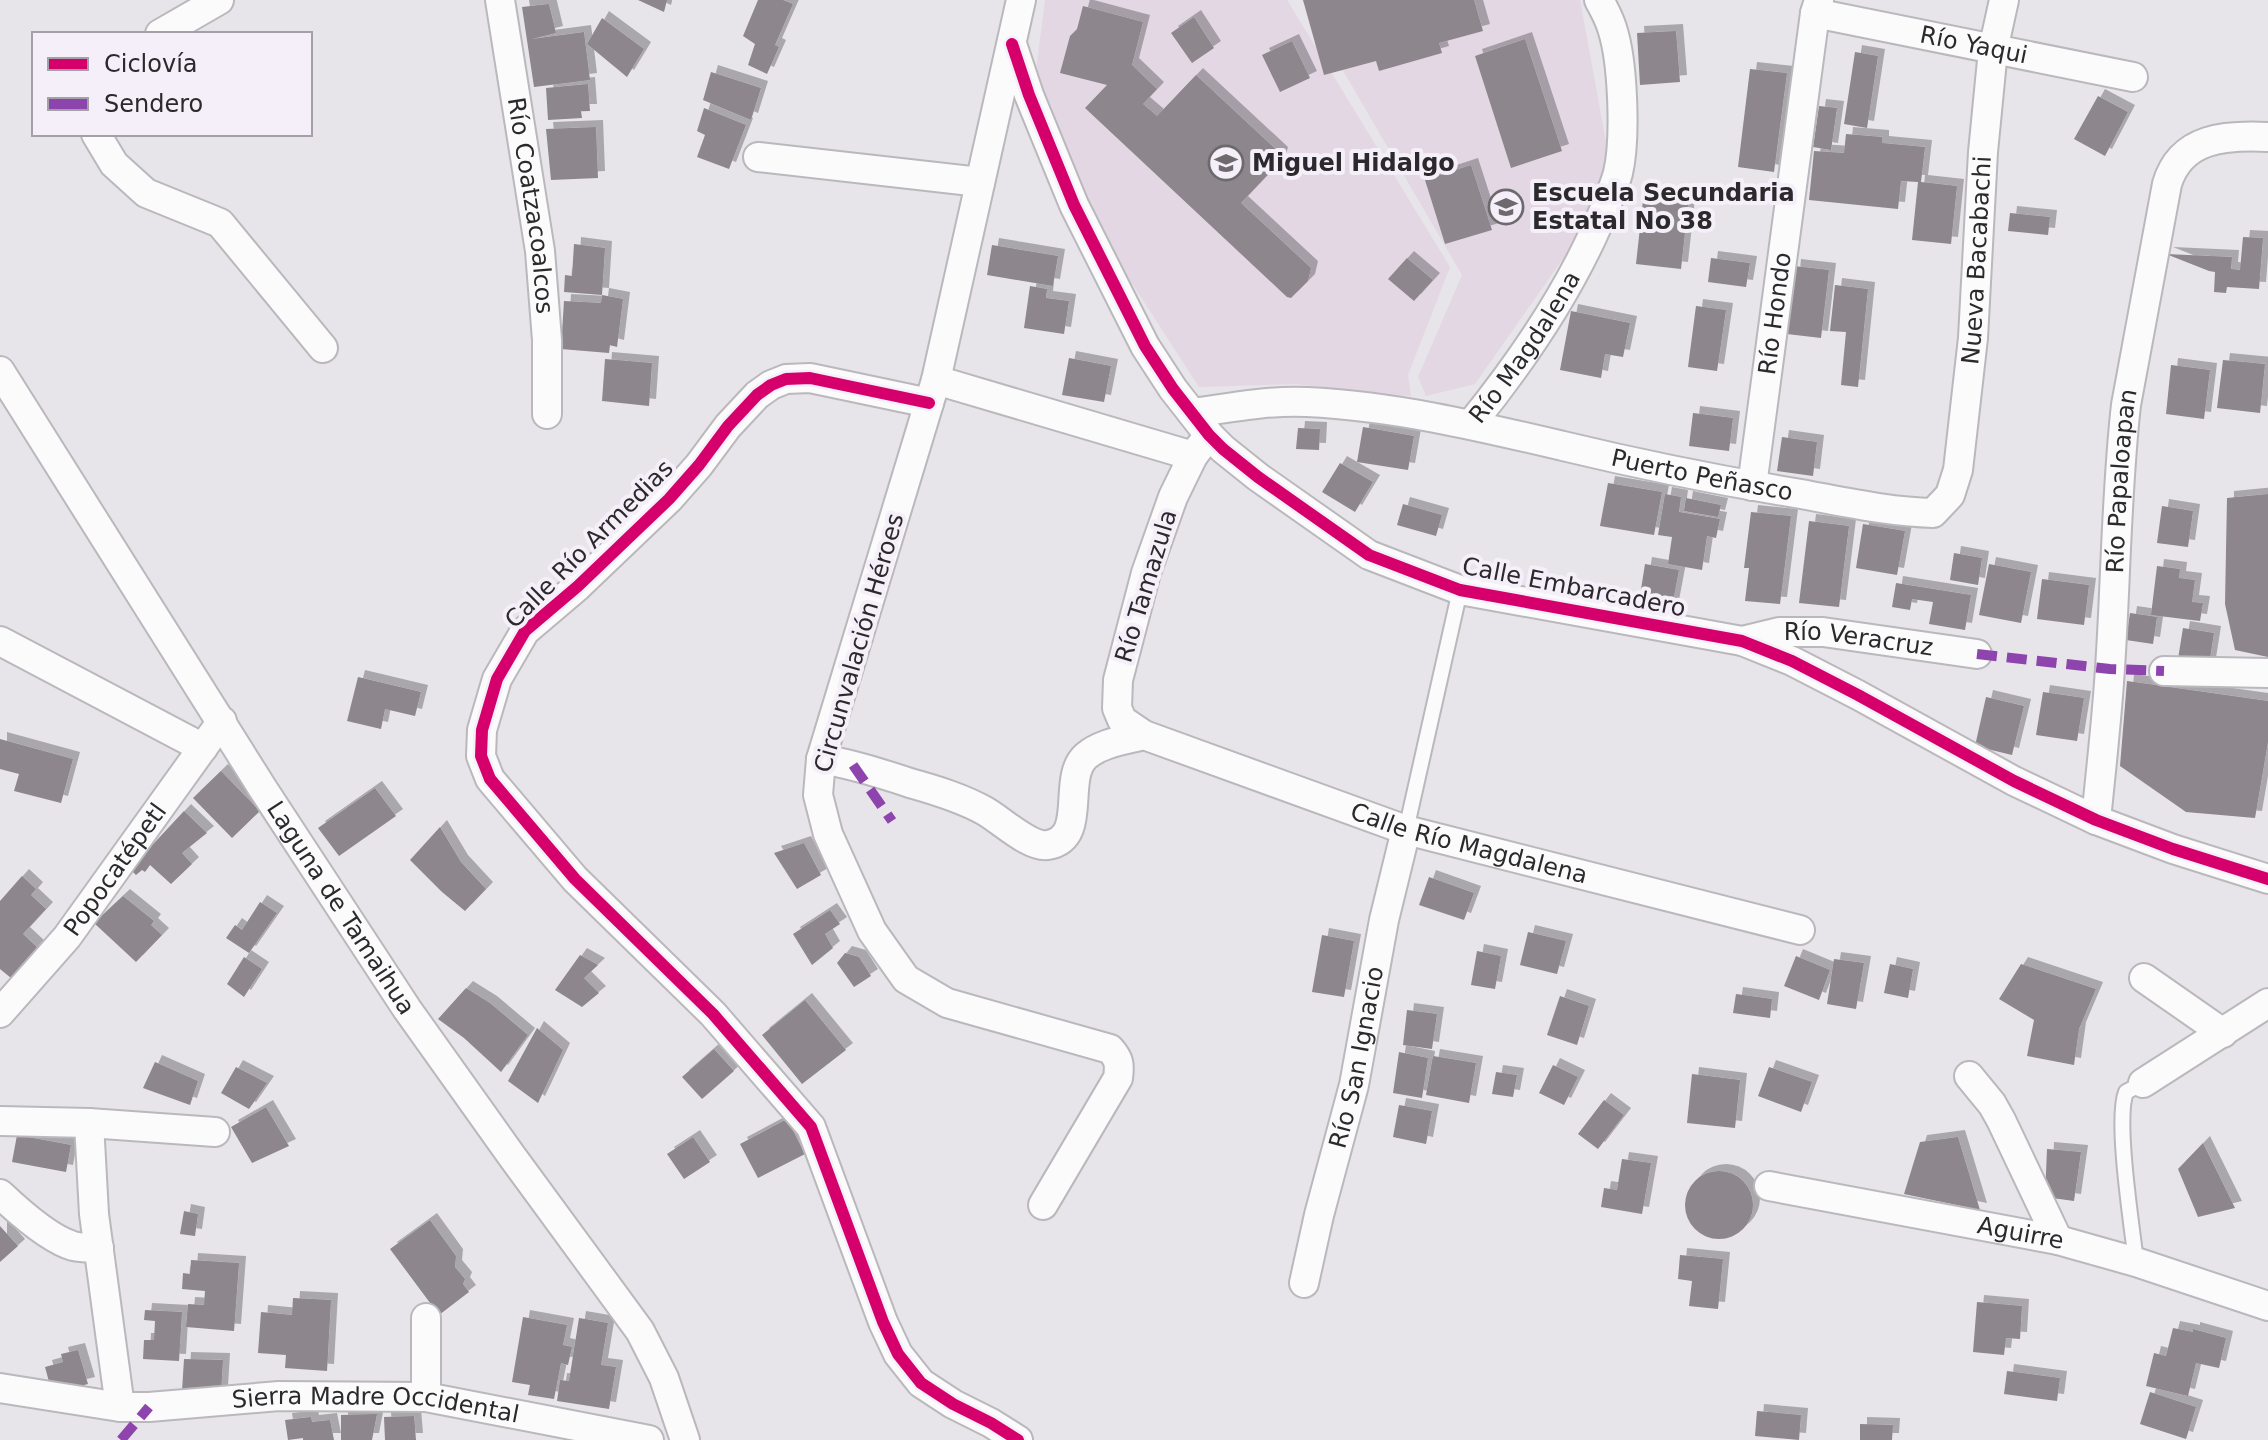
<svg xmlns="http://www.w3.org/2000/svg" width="2268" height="1440" font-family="'DejaVu Sans',sans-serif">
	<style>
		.education { fill: #e2d7e3 }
		.building { fill: #8d868c; filter: url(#shadow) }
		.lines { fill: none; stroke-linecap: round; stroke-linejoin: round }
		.lane-casing { stroke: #bab8bc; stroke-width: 18 }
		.street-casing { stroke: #bab8bc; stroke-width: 32 }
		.lane { stroke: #fbfbfc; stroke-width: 14 }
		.street { stroke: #fbfbfc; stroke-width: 28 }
		.quiet { stroke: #8e44ad; stroke-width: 10; stroke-dasharray: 20 10; stroke-linecap: butt }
		.cycleway-casing { stroke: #f4eff9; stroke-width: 17 }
		.cycleway { stroke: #d6006c; stroke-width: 12 }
		.labels { text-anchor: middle; stroke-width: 8; stroke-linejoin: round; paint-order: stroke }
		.street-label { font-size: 24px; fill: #2b292c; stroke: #f4eff9 }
		.poi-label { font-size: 24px; font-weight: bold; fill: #2b292c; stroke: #f4eff9; text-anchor: start }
	</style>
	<defs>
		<filter id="shadow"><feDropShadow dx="7" dy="-7" stdDeviation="0" flood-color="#0004"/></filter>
	</defs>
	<rect width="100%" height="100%" fill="#e7e4ea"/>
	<path class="education" d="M1045,0H1287L1450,267L1408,375L1411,396L1375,394L1296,384L1199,387L1099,232L1033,94Z
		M1302,0H1580L1610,164L1569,250L1475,384L1426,396L1418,377L1462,275Z"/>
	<path class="building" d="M638,0H667L664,12Z
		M758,0H783L793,4L775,45L779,47L767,74L748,65L755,44L743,36Z
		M1303,0H1474L1483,31L1439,43L1442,53L1379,71L1376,61L1324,75Z
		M549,4L556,33L532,39L584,32L590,80L534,87L522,7Z
		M1083,6L1143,22L1132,65L1157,89L1143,104L1157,116L1196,75L1281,154L1278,164L1241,203L1311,268L1308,281L1291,298L1287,297L1085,108L1107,85L1060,73L1070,36L1077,29Z
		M1194,17L1214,48L1192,63L1171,33Z
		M602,18L644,49L627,77L587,44Z
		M1676,31L1680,82L1640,85L1637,33Z
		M1525,39L1562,151L1511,168L1475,56Z
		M1292,41L1310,78L1280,92L1262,55Z
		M1855,52L1878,56L1867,128L1844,124Z
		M1750,69L1787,73L1774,172L1738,167Z
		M711,72L761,88L751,120L703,100Z
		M588,84L590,111H581L582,118L548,120L546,88Z
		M2098,96L2128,112L2105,156L2074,139Z
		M1819,106L1837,108L1831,150L1813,147Z
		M704,108L746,125L729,169L697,157L705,135L697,131Z
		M596,127L598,178L551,180L546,129Z
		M1846,134L1882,137V143L1925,147L1921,182L1957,186L1951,244L1912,240L1918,182L1901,181L1898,209L1809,200L1814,151L1844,153Z
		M1471,165L1492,230L1445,244L1425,180Z
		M1644,191L1689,196L1681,269L1636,264Z
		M2010,213L2050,217L2048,235L2008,231Z
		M2243,237L2263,238L2259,289L2227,287L2226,293L2214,292L2215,272L2209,271L2166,254L2232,257L2231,269L2240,270Z
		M574,244L605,248L602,295L564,292L565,275L572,276Z
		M992,245L1058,256L1053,286L987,275Z
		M1407,258L1433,280L1414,301L1388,279Z
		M1711,258L1750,263L1746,287L1708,282Z
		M1794,266L1829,270L1821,338L1787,334Z
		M1835,285L1868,289L1858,387L1841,385L1846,332L1830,331Z
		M1030,286L1047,289L1046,298L1069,301L1064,334L1024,328Z
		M602,295L623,299L617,347L610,345L609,353L561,349L564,301L601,303Z
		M1696,306L1726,310L1717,371L1688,367Z
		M1571,311L1630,323L1623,357L1605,354L1601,378L1560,370Z
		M1069,358L1111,366L1104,402L1062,395Z
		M605,359L652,363L649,406L602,401Z
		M2223,360L2265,364L2260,413L2217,408Z
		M2171,365L2210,370L2204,419L2166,414Z
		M1693,413L1733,418L1729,451L1689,446Z
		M1363,427L1414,436L1408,470L1357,462Z
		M1298,428L1320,429L1319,450L1296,449Z
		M1782,437L1817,442L1813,476L1777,471Z
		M1340,463L1373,482L1355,512L1322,492Z
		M1608,483L1662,492L1654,535L1600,526Z
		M1665,494L1681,497L1679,512L1720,519L1716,538L1707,536L1702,570L1668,564L1672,537L1658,535Z
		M2268,494V657L2235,650L2225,604L2227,498Z
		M1686,498L1721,505L1718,517L1684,511Z
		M1403,504L1442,515L1436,536L1397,525Z
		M2162,506L2193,511L2188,547L2157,543Z
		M1751,512L1791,516L1780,604L1745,601L1749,568H1744Z
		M1809,521L1849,526L1839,607L1799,603Z
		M1863,524L1905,531L1897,575L1856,568Z
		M1954,553L1982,558L1978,585L1950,580Z
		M1645,564L1679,570L1672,607L1639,602Z
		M1989,564L2031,572L2021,623L1979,615Z
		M2157,566L2180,569L2179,578L2195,580L2192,602L2203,603L2200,621L2151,615Z
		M2042,579L2089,585L2084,625L2037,619Z
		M1896,583L1971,595L1965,630L1929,624L1933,602L1912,599L1910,610L1892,607Z
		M2130,613L2157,617L2153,644L2126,640Z
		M2183,628L2214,633L2208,671L2177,665Z
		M358,677L421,692L415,716L385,709L381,729L347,721Z
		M2127,681L2268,701V742L2255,818L2186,812L2120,766Z
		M2043,692L2084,698L2077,741L2036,735Z
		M1986,697L2024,706L2012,755L1975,746Z
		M0,739L73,759L61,803L14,791L19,774L0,769Z
		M221,771L260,811L232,838L193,798Z
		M375,788L396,816L339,856L318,828Z
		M184,811L207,833L182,853L192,864L171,884L150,865L145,872L142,870L136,875L130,869Z
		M440,827L461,862L486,889L465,911L442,892L410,860Z
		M804,843L821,875L797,889L774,853Z
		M22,876L36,889L31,895L46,909L23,934L38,948L11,978L0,969V901Z
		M1429,877L1474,893L1464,920L1419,905Z
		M123,896L154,921L151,925L162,935L136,962L94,923Z
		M260,902L277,913L249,953L226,938L235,925L242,930Z
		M830,910L840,924L825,934L833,948L812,965L793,934Z
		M1528,932L1566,941L1557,974L1520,965Z
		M1322,935L1354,941L1344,997L1312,992Z
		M1477,951L1501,956L1495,989L1471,985Z
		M845,953L859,957L871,976L854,987L837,963Z
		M580,955L598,965L584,978L599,993L582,1007L555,990Z
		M1796,956L1830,970L1819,1000L1784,986Z
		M244,957L262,969L244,997L227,984Z
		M1834,959L1864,963L1856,1009L1827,1004Z
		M1890,964L1913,969L1908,998L1884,993Z
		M2021,964L2096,989L2079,1029L2074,1065L2027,1056L2034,1020L1999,999Z
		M466,988L490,1003L528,1035L501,1072L464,1038L438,1019Z
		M1736,994L1772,999L1770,1018L1733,1013Z
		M1560,996L1589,1006L1577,1045L1547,1035Z
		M805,1000L846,1050L802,1084L762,1035Z
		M1407,1010L1437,1014L1432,1049L1403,1045Z
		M537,1028L563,1050L538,1103L508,1081Z
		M714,1049L734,1071L702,1099L682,1077Z
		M1399,1052L1428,1058L1422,1098L1393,1093Z
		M1433,1056L1476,1063L1469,1103L1426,1095Z
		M155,1062L198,1081L190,1105L143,1088Z
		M1553,1065L1578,1077L1564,1105L1539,1093Z
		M236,1067L267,1083L249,1109L221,1093Z
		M1769,1067L1812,1082L1801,1112L1758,1096Z
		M1496,1072L1517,1075L1513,1097L1492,1094Z
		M1692,1074L1740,1080L1735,1128L1687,1123Z
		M1604,1100L1624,1115L1598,1149L1578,1134Z
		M1399,1105L1432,1111L1426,1144L1393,1137Z
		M266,1107L289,1146L252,1163L231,1127Z
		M787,1119L805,1154L758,1178L740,1144Z
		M17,1135L71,1145L66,1172L12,1162Z
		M693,1137L710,1162L684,1179L667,1154Z
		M1958,1137L1980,1210L1904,1194L1920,1142Z
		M2203,1143L2235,1208L2198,1217L2178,1169Z
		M2047,1149L2081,1152L2074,1201L2045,1197Z
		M1622,1159L1651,1163L1642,1214L1601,1207L1604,1188L1617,1190Z
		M1685 1205a34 34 0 1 1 68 0a34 34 0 1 1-68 0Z
		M184,1211L198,1214L195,1236L180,1234Z
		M430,1220L456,1256L455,1267L465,1279L463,1284L469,1292L439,1315L390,1249Z
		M0,1226L18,1246L0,1262Z
		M1680,1255L1723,1259L1718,1309L1689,1306L1692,1281L1678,1279Z
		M191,1260L239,1263L234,1331L186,1327L188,1304L204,1305L205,1291L182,1289L183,1273L190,1274Z
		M293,1298L331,1300L327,1371L285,1368L286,1355L258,1353L261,1312L292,1315Z
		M1977,1302L2022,1306L2020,1339L2006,1338L2004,1355L1973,1352Z
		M145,1310L182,1312L179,1361L143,1359L144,1340H154L155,1321L144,1320Z
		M523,1317L567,1325L563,1345L572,1347L568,1365L561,1363L554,1399L528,1395L530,1385L512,1382Z
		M579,1318L608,1323L601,1365L616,1367L609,1409L557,1401L560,1380L569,1381Z
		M2173,1328L2193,1332V1329L2226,1338L2219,1368L2196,1363L2188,1396L2146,1386L2154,1353L2166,1356Z
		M78,1350L88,1384L52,1393L45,1367L63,1362L61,1354Z
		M184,1359L223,1360L221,1393L182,1391Z
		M2007,1371L2060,1378L2057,1401L2004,1394Z
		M2150,1392L2196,1407L2186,1439L2140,1424Z
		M1757,1411L1801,1415L1799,1440L1755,1436Z
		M377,1414L372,1440H341V1415Z
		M414,1416L416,1440H385L384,1417Z
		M311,1417L312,1422L330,1420L334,1440H303V1438L288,1440L285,1420Z
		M1860,1424L1893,1425L1892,1440H1860Z"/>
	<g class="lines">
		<g class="lane-casing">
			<path id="lane" d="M1406,830L1460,590
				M2136,1262C2132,1226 2115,1120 2126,1092L2143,1083"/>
		</g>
		<g class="street-casing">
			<g id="street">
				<path id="s1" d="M500,0L540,251L547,340V414"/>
				<path d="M1021,0L936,380L821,759L818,795L828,834L872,931L906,979L947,1003L1110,1049C1119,1059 1120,1064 1118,1078L1043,1205"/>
				<path id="s2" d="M1815,13L2133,77"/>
				<path d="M160,34L219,0"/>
				<path d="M1012,44L1029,95L1074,205L1145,346L1173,389L1209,435L1223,449L1258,477L1369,555L1460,590L1742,641L1792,661L1858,695L2014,781L2096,820L2173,849L2268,879"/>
				<path d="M96,134L114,164L146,193L220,223L323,348"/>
				<path d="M758,157L980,182"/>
				<path id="s3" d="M0,371L263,789L407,1009L511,1155L640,1331L664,1378L685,1440"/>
				<path d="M936,380L1193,456"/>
				<path d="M929,403L810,378L786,379L771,385L757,395L728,426L699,465L669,499L578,586L525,631L497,679L482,730L481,756L490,779L575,879L713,1014L811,1127L883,1322L898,1354L921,1383L953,1404L991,1423L1018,1440"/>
				<path id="s4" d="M1192,413C1230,408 1268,400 1307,402C1394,406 1478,426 1563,446C1642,465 1722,481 1801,494C1845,502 1889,512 1933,513L1950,495L1958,470L1973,338L1983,152L1993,50L2004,0"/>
				<path id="s5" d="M1471,424C1519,365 1561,304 1593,235C1602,215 1612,194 1618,173C1626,138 1623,61 1612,28C1609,18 1604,9 1599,0"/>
				<path id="s6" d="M1209,435L1193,456L1173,497L1146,573L1118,680L1117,708L1122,720L1144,735L1406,830L1800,930"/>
				<path id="s7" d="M1752,486L1815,13L1819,0"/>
				<path d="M0,641L203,748"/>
				<path id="s8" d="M1742,641L1779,632H1823L1977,654"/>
				<path d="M2164,671L2268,673"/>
				<path d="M821,759C852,764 880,773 910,783C935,790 962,798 985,811C1001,820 1030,848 1048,845C1089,838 1061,778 1086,756C1101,743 1125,740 1144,735"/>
				<path id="s9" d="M2096,820C2101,769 2107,718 2110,668C2116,580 2116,493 2126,405L2167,184C2181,137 2226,135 2268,137"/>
				<path d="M2144,978L2223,1033"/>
				<path id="s10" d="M0,1013L67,937L222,721"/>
				<path d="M1969,1076L1992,1104L2001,1120L2058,1240"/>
				<path d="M2143,1083L2268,1003"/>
				<path d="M0,1121L89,1123L215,1132"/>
				<path d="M89,1123L94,1214L120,1407"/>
				<path id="s11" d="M1769,1186L2058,1240L2136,1262L2268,1306"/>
				<path d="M0,1194C18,1211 49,1239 73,1246C81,1248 90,1248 99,1248"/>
				<path id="s12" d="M1304,1283L1319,1215L1354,1085L1384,920L1406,830"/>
				<path d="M426,1318V1397"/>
				<path id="s13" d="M0,1388L120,1407H149L279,1396L426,1397L649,1440"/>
			</g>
		</g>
		<use href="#lane" class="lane"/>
		<use href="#street" class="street"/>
		<path class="quiet" d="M1977,654L2110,669L2164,671
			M853,765L892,821
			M121,1440L149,1407"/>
		<g class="cycleway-casing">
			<path id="cycleway" d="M1012,44L1029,95L1074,205L1145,346L1173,389L1209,435L1223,449L1258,477L1369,555L1460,590L1742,641L1792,661L1858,695L2014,781L2096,820L2173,849L2268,879
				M929,403L810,378L786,379L771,385L757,395L728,426L699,465L669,499L578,586L525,631L497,679L482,730L481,756L490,779L575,879L713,1014L811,1127L883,1322L898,1354L921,1383L953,1404L991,1423L1018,1440"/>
		</g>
		<use href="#cycleway" class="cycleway"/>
	</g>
	<defs>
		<g id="school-ring" transform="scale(1.8)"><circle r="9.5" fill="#f4eff9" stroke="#6d6a6e" stroke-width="1.5"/><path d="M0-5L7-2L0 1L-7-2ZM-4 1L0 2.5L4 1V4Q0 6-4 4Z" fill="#6d6a6e"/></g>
	</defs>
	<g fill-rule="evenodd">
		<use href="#school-ring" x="1226" y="163"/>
		<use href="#school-ring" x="1506" y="207"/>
	</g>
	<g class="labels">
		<g class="street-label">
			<text dy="8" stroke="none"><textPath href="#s2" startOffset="162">Río Yaqui</textPath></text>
			<text dy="8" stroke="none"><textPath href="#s1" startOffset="208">Río Coatzacoalcos</textPath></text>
			<text dy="8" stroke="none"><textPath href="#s4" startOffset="1014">Nueva Bacabachi</textPath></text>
			<text dy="8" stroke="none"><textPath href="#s7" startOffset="174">Río Hondo</textPath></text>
			<text dy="8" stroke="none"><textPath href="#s5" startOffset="94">Río Magdalena</textPath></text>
			<text dy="8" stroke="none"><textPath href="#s4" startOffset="518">Puerto Peñasco</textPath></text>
			<text dy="8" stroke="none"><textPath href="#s9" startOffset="340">Río Papaloapan</textPath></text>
			<text transform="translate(589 544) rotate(-45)" y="8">Calle Río Armedias</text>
			<text transform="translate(1146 586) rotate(-73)" y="8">Río Tamazula</text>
			<text transform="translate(1574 587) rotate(11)" y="8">Calle Embarcadero</text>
			<text dy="8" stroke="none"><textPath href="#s8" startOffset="118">Río Veracruz</textPath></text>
			<text transform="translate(859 643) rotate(-74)" y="8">Circunvalación Héroes</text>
			<text dy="8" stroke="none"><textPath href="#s6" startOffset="674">Calle Río Magdalena</textPath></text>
			<text dy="8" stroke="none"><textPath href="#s10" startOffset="184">Popocatépetl</textPath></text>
			<text dy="8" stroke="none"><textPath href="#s3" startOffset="636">Laguna de Tamaihua</textPath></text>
			<text dy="8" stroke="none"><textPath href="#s12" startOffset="232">Río San Ignacio</textPath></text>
			<text dy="8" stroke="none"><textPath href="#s11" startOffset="256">Aguirre</textPath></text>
			<text dy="8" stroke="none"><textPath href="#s13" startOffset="378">Sierra Madre Occidental</textPath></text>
		</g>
		<g class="poi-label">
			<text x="1252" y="171">Miguel Hidalgo</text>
			<text x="1532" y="201">Escuela Secundaria<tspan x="1532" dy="28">Estatal No 38</tspan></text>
		</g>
	</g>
	<rect x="32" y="32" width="280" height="104" fill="#f4eff9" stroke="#a4a0a7" stroke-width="2"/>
	<rect x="48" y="58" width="40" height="12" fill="#d6006c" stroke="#a4a0a7" stroke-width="2"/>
	<text x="104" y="72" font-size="24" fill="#2b292c">Ciclovía</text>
	<rect x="48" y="98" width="40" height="12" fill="#8e44ad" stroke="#a4a0a7" stroke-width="2"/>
	<text x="104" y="112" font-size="24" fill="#2b292c">Sendero</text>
</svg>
